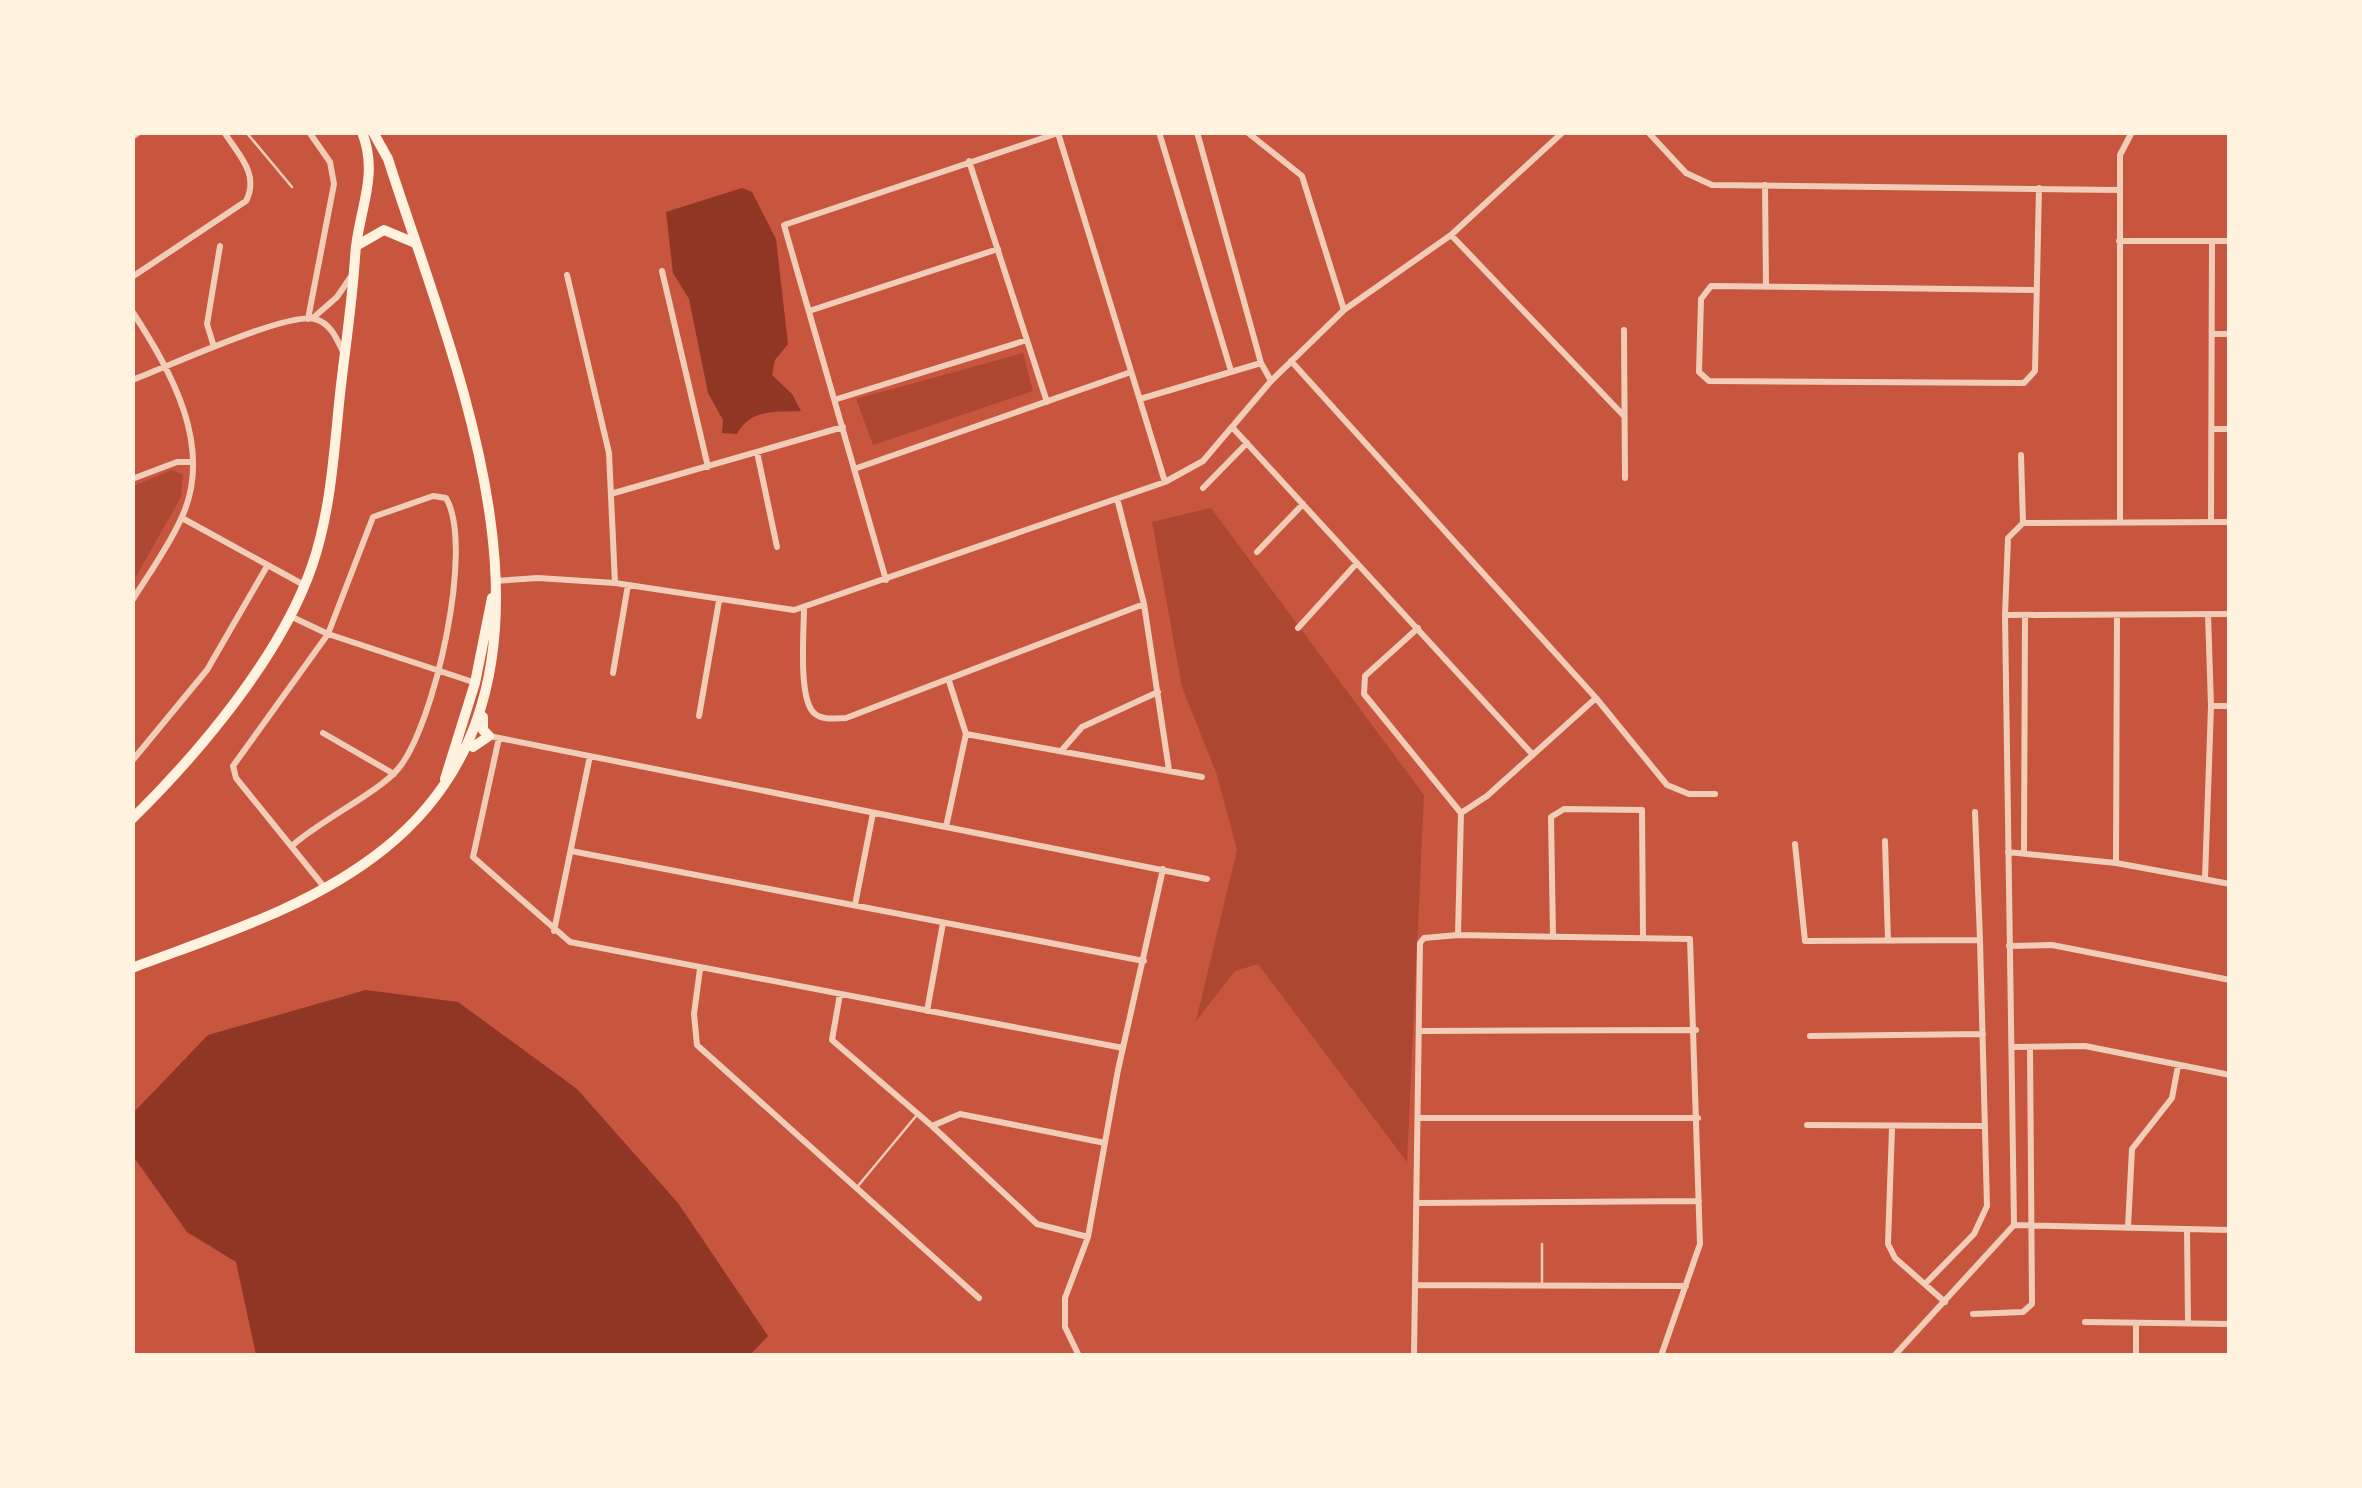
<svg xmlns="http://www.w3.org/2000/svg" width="2362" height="1488" font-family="'DejaVu Sans',sans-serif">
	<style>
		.green { fill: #ae4732 }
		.water { fill: #8f3625 }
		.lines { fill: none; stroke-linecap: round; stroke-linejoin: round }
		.service { stroke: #f1ccb7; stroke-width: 2.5 }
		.minor { stroke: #f1ccb7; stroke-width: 6 }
		.primary { stroke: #fff3e0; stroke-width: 10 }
	</style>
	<rect width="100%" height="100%" fill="#c8553d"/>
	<path class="green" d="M1023,353L1033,391L873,445L856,399Z
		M172,470L183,475L181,497L133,582V486Z
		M1211,508L1424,795L1407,1162L1258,964L1235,971L1196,1021L1237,850L1217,775L1182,687L1152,522Z"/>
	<path class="water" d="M742,188L752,192L776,239L788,344L775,360L772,375L792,394L801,411C776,412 750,409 737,434L722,433L723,420L708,393L689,299L673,273L666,212Z
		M366,990L458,1002L577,1089L678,1203L768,1336L749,1356L256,1355L236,1262L187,1232L133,1156V1113L208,1035Z"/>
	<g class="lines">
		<path class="service" d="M246,132L292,187
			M858,1186L916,1116
			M1542,1285V1244"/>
		<path class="minor" d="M1159,132L1231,371
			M1197,132L1261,363L1271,381
			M1247,132L1302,176L1344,310
			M1648,132L1686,173L1712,185L2119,190
			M1058,133L1165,482
			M132,137L139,132
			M969,161L1047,402
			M1765,185L1766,287
			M1451,235L1624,416
			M2119,241H2230
			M662,271L708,467
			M567,275L609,453L615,583
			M132,277L246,201C260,174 238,154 224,132
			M2036,290L1711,286L1701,299L1699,372L1709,381L2024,383L2035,371L2039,188
			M132,311C171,371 216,449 180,521C167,549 148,575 132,601
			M809,311L998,249
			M313,318L337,297L352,275
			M308,319L334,184L330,162L309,132
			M1624,330L1625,478
			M2212,334H2230
			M214,347L207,324L220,246
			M1291,361L1596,698L1667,785L1689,794H1715
			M132,380C167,367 286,312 315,319C332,324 337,340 344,354
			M837,399L1027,340
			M1140,399L1261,363
			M1232,427L1533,755
			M2212,429H2230
			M757,452L777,547
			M2021,455L2023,523
			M857,468L1131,372
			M132,479L177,462H193
			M1203,488L1247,443
			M614,493L843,427
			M1118,502L1144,604L1169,770
			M182,518L304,585
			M2120,522V155L2132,132
			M2211,522L2212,241
			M2023,523L2230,522
			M1257,552L1303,504
			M886,580L784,225L1061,132
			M494,581L538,578L615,583L794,610L1165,482L1203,461L1271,381L1344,310L1451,235L1563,132
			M804,608C804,632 798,698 814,713C823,721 836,718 846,718L1144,604
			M2005,615L2230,614
			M290,616L328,634L476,683
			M1298,628L1357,563
			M1418,628L1365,676L1364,694L1461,813
			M613,673L628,585
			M2211,706H2230
			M699,716L719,601
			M323,733L394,774
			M966,734L1202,777
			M489,736L1207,879
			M499,738L473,857L570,942L1123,1048
			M1062,750L1082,727L1158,692
			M132,761L207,670L266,568
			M1975,812L1980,940
			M1461,813L1487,796L1596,698
			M946,827L966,734L949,681
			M1885,841L1888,941
			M1795,844L1805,941L1980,940L1987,1206L1974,1234L1926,1283
			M293,845C321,820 379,792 398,769C434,727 475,546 446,498L433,496L373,517L328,634L233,766L236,778L325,888
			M571,851L1144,961
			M2008,852L2116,863L2230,884
			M2024,853L2025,615
			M2116,863L2117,615
			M2205,879L2211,706L2208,614
			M855,905L873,813
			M554,931L590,756
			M1458,935L1461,813
			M1553,936L1551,817L1564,809L1642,810L1643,937
			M2009,946L2052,945L2230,980
			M700,969L694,1014L697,1045L979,1298
			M840,994L832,1040L932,1126L960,1114L1105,1143
			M927,1011L943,923
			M1420,1031L1696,1030
			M1810,1036L1983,1034
			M2013,1047L2085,1046L2230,1075
			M1418,1118H1698
			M1807,1125L1985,1126
			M932,1126L1037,1224L1088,1237
			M1892,1128L1888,1244L1895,1258L1945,1302
			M1420,1203L1699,1201
			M2014,1225L2230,1230
			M2128,1227L2132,1149L2172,1098L2178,1066
			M2187,1229L2188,1323
			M1417,1285L1686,1286
			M1973,1314L2023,1312L2032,1304L2030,1047
			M2085,1322L2230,1324
			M1079,1356L1065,1327V1298L1088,1237L1118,1070L1163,869
			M1414,1356L1420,943L1424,938L1458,935L1690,939L1700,1244L1661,1356
			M1894,1356L2014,1225L2005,615L2008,538L2023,523
			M2136,1356V1323"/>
		<path class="primary" d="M356,246L384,230L415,243
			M473,747L489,736L483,730V717
			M445,779L475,683L492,598
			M132,819C199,753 281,656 312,566C331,511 334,451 340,394C345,349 352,304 355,258C357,212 380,178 362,132
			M132,968C219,935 310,908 384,849C596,680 454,366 388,159L373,132"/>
	</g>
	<rect width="2362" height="1488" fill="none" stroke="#fff3e0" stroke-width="270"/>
</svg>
